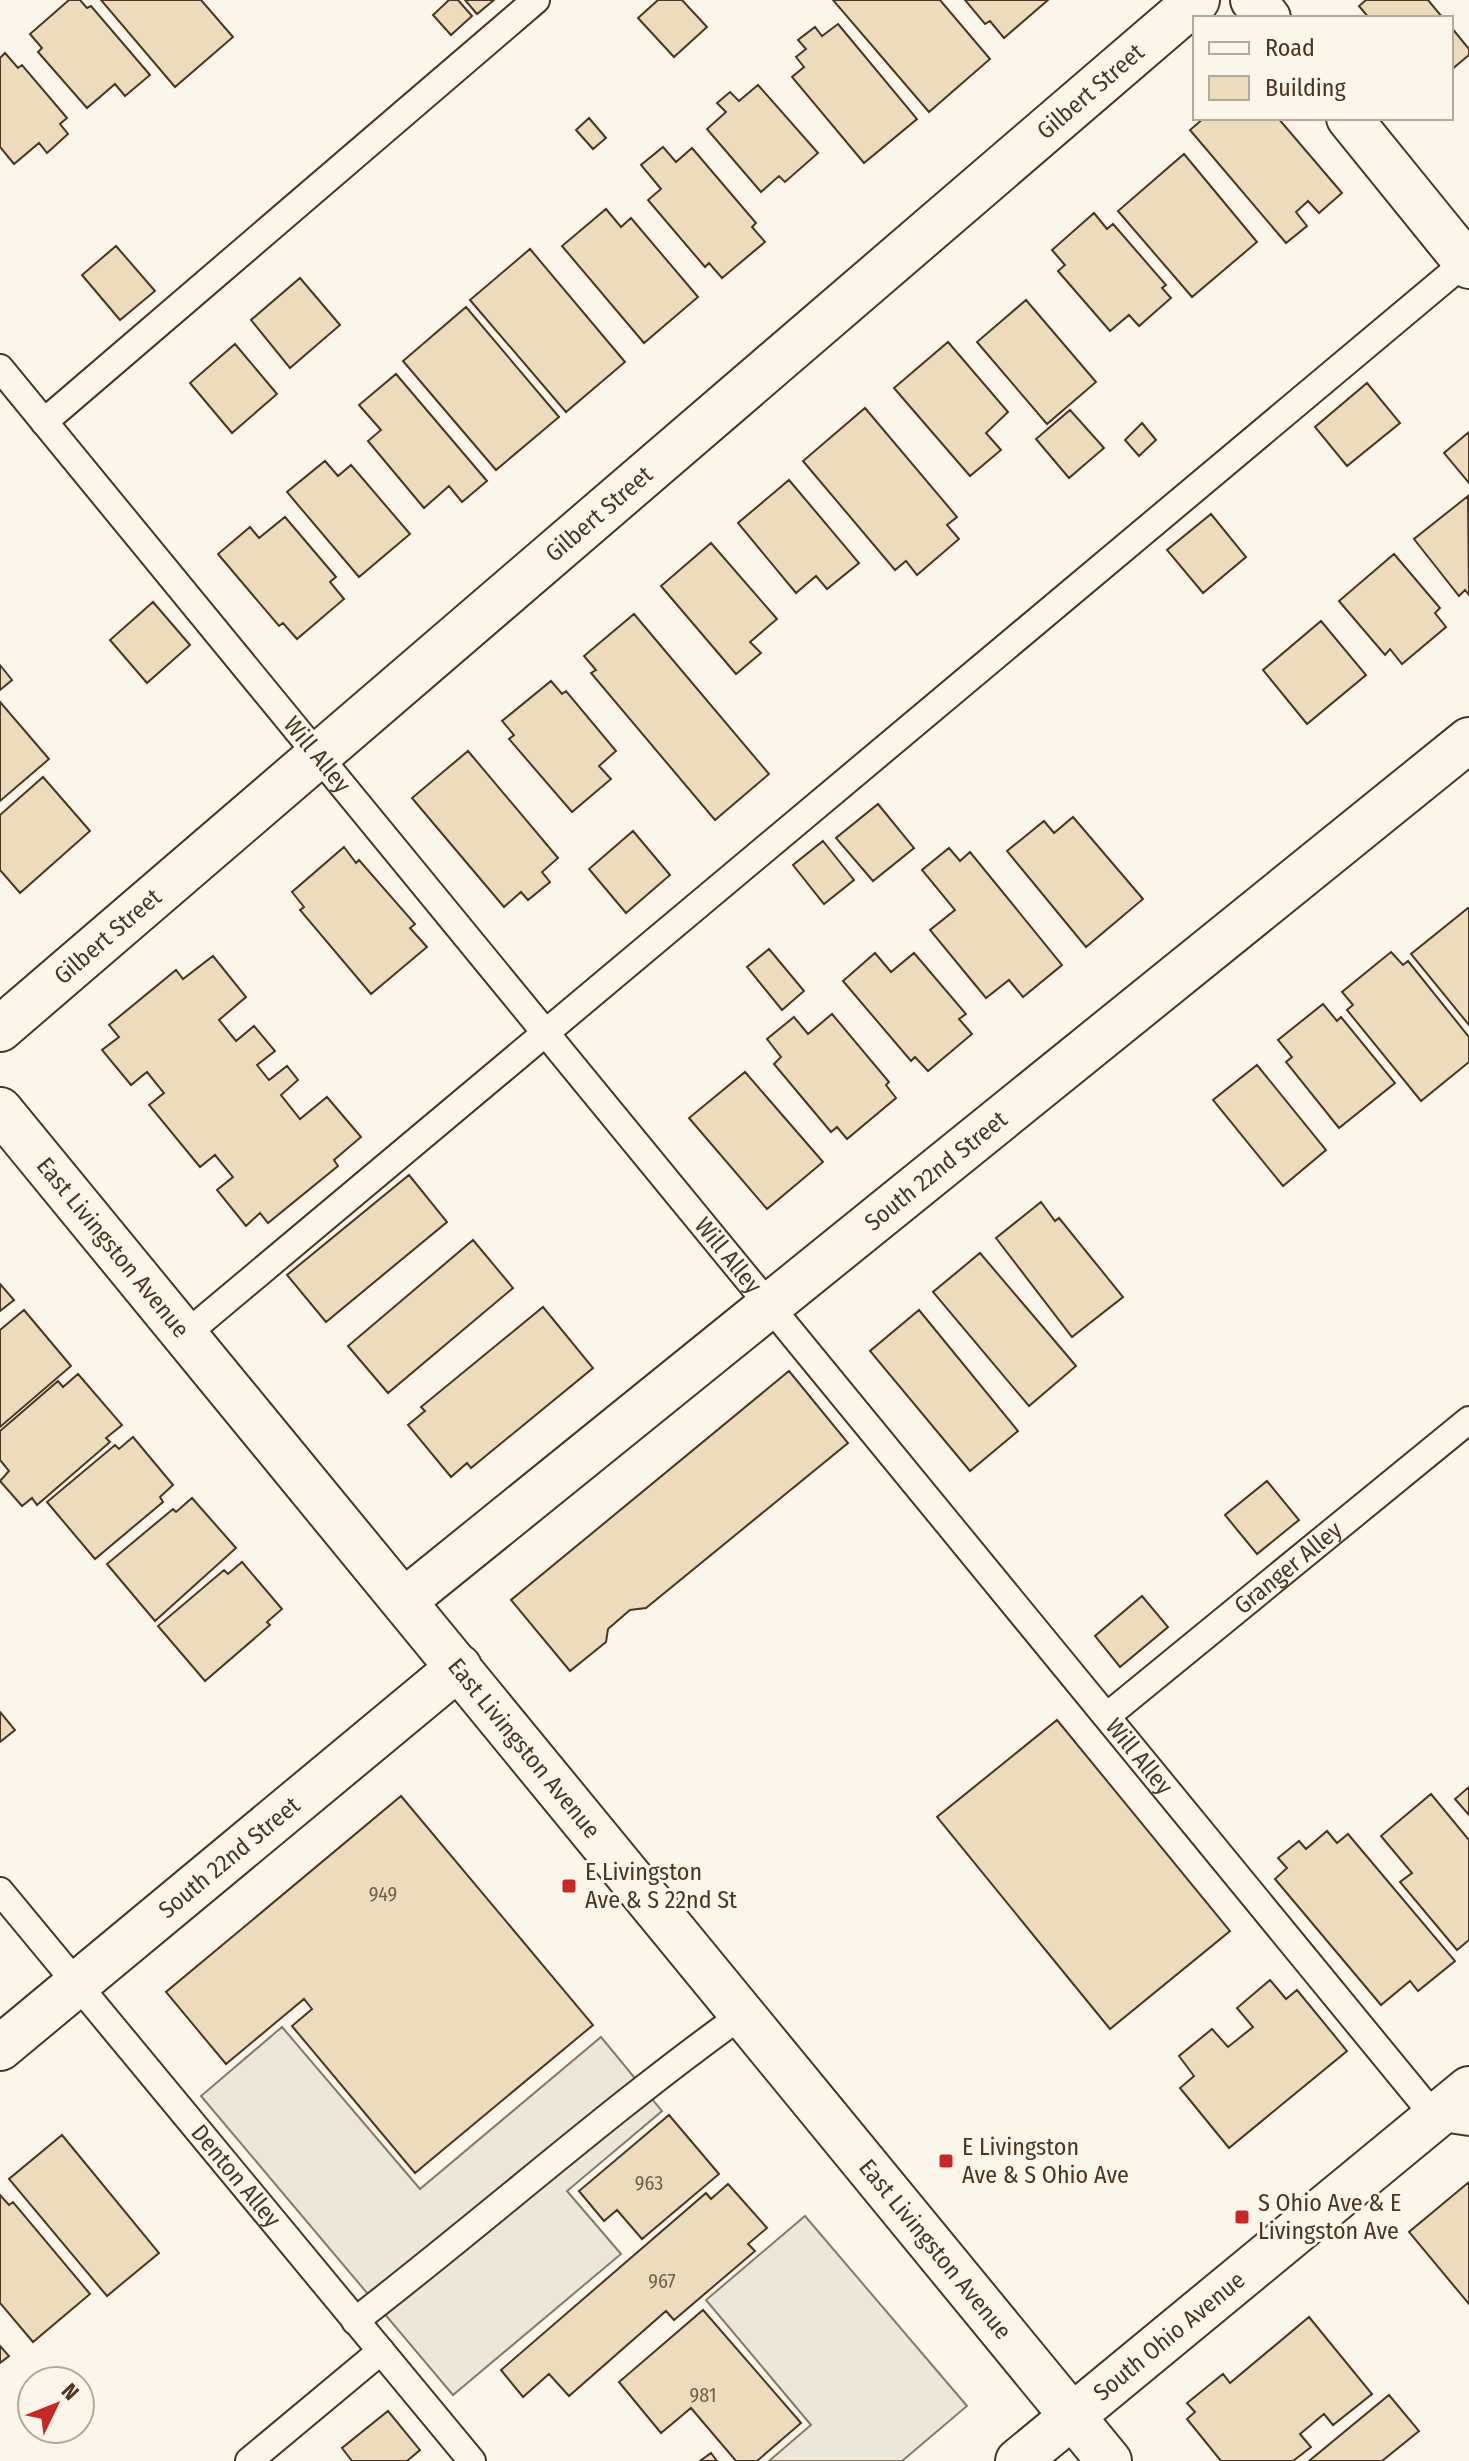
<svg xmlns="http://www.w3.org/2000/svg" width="1469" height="2461" font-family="'Fira Sans Condensed',sans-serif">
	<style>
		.parking { fill: #ede7d9; stroke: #887966; stroke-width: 2 }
		.building { fill: #ecdcbc; stroke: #4a3520; stroke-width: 2 }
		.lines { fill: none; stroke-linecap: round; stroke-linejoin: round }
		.lane-casing { stroke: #4a3520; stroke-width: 30 }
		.street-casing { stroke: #4a3520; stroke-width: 48 }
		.secondary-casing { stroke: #4a3520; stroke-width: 48 }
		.primary-casing { stroke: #4a3520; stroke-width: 48 }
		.lane { stroke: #fbf6e9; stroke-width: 26 }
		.street { stroke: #fbf6e9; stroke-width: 44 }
		.secondary { stroke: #fbf6e9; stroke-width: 44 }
		.primary { stroke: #fbf6e9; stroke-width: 44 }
		.poi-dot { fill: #c62828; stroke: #fbf6e9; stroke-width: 3 }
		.labels { text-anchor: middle; stroke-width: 6; stroke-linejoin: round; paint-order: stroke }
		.number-label { font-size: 20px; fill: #725f47 }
		.street-label { font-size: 24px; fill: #4a3520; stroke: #fbf6e9 }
		.poi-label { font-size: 24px; fill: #4a3520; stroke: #fbf6e9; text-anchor: start }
	</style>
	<rect width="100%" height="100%" fill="#fbf6e9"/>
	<path class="parking" d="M282,2027L420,2189L601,2037L662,2111L567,2191L621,2254L453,2395L201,2096Z
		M805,2216L967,2406L902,2461H769L811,2425L706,2300Z"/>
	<path class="building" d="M69,0H80L87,8L91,6L150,75L125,96L115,84L87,108L38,52L42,48L30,34Z
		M101,0H201L233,37L175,87Z
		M449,0H458L472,16L451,35L433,15Z
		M465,0H494L477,14Z
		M658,0H682L707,27L674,57L638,18Z
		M833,0H940L990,59L929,112Z
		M965,0H1048L1004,38L990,21L985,24Z
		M1366,0H1428L1443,18H1369L1359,6Z
		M838,24L917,119L864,163L792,77L804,67L796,57L806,49L798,40L815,27L822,36Z
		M1451,27L1469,49V55L1451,70Z
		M5,53L18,68L22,65L67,118L60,124L68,134L47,153L39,143L14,164L0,147V58Z
		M758,85L818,153L785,182L779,176L761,192L707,129L726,112L717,103L730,92L739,101Z
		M589,118L606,138L593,149L576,130Z
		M1204,118H1278L1342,193L1319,213L1308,201L1296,212L1307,226L1286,243L1190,130Z
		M663,147L676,162L692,148L756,223L752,227L765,242L722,278L709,263L705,267L648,200L661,189L641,165Z
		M1184,154L1257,242L1192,297L1118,211Z
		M606,209L621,227L631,218L698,297L644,343L562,246Z
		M1094,213L1107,229L1113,224L1166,285L1162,288L1171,298L1139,326L1129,315L1110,331L1058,271L1065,265L1052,250Z
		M116,246L155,291L120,320L82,275Z
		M530,249L625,362L566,412L470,300Z
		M300,278L340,325L290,368L251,320Z
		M1026,300L1096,382L1047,424L977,342Z
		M466,307L559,417L496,470L403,361Z
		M948,342L1008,412L986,433L1001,450L970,476L894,388Z
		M235,344L277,394L232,433L190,383Z
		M396,374L487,481L462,502L449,486L424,508L368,441L381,430L359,405Z
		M1367,383L1400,423L1347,466L1315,427Z
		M865,408L957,517L947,525L959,539L917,575L906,561L895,570L803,461Z
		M1070,410L1104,448L1069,478L1036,439Z
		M1142,423L1156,440L1139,456L1125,440Z
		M1469,432V483L1444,453Z
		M325,461L338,476L351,465L410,534L359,577L287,492Z
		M789,480L859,563L827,589L816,576L796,593L738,523Z
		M1468,496L1469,595L1465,590L1459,596L1414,539Z
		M1211,514L1246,557L1203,593L1167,550Z
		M285,517L336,577L330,582L344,599L297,639L283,623L279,626L218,554L250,527L259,538Z
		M711,543L777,619L750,642L761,653L736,674L661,586Z
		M1394,554L1440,608L1435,613L1446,627L1402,664L1390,649L1385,655L1339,601Z
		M153,602L190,645L147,683L110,640Z
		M634,614L769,774L715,820L591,673L596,670L584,656Z
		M1321,621L1366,675L1307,724L1263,670Z
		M0,665L12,680L0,690Z
		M551,681L562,694L566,691L616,751L599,766L611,779L572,812L509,739L514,735L502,721Z
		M0,702L49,759L0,801Z
		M468,751L558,858L542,872L550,882L528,900L521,892L504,907L412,798Z
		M43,777L90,831L20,893L0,870V815Z
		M878,804L914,848L873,881L836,838Z
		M1073,817L1143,899L1086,947L1007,851L1044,821L1054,833Z
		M633,831L670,875L626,913L589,869Z
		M823,841L854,880L824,904L793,865Z
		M344,847L356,863L359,860L415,924L410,928L427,947L371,994L300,910L304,907L292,892Z
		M949,848L960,861L970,852L1062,965L1023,997L1009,980L986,998L930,930L955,910L922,870Z
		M1468,908L1469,910V1025L1411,954Z
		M769,949L804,991L782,1010L747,967Z
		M1391,952L1403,965L1408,961L1469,1037V1062L1421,1101L1347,1010L1353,1005L1342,992Z
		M875,953L891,972L914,953L966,1014L959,1019L972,1034L928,1071L915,1057L911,1061L843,981Z
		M213,956L246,997L219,1020L236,1041L254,1026L275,1051L257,1065L269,1080L287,1066L298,1080L281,1095L300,1119L327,1097L361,1137L334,1160L338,1166L268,1223L260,1213L246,1226L217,1190L233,1177L215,1155L200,1167L149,1105L164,1093L147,1072L131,1085L102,1050L119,1037L109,1025L176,970L183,979Z
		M1323,1004L1337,1021L1341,1017L1395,1083L1339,1128L1286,1062L1292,1057L1278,1040Z
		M832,1014L889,1082L886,1085L896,1098L847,1139L837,1127L831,1132L774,1064L781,1057L767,1039L794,1017L808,1034Z
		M1257,1065L1326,1150L1283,1186L1213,1100Z
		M745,1072L823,1162L767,1209L689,1118Z
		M409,1175L447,1222L326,1322L287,1275Z
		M1041,1202L1055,1221L1059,1218L1123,1297L1072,1337L996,1238Z
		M473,1240L513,1288L388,1393L348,1346Z
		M980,1253L1076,1366L1029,1406L933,1292Z
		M0,1284L14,1300L0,1311Z
		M543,1307L593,1368L471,1468L467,1463L451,1477L408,1425L425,1411L421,1407Z
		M24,1310L71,1366L0,1427V1330Z
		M919,1310L1018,1431L970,1471L870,1351Z
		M789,1371L848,1443L646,1608L630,1610L608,1629L606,1642L570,1671L511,1600Z
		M78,1374L122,1425L106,1438L110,1442L37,1505L32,1498L22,1506L0,1481L9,1471L0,1460V1431L58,1381L63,1387Z
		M133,1437L173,1485L160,1497L163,1502L95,1559L47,1502L115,1445L119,1449Z
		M1267,1481L1299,1520L1257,1554L1225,1515Z
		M192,1498L236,1548L155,1621L107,1564L173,1509L176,1512Z
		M242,1562L282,1609L267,1622L270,1625L205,1681L158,1626L224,1570L228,1574Z
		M1142,1596L1168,1627L1120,1667L1095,1636Z
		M0,1712L15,1730L0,1742Z
		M1057,1720L1230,1931L1110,2029L937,1817Z
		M1469,1787V1815L1455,1799Z
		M1431,1794L1469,1840V1940L1457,1950L1400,1882L1412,1873L1381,1836Z
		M401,1796L593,2025L415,2173L292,2026L312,2009L304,1999L226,2064L166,1992Z
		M1327,1831L1337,1843L1348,1834L1455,1961L1418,1991L1410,1981L1381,2005L1275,1879L1287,1868L1278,1858L1299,1841L1306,1849Z
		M1270,1980L1286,1999L1297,1990L1347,2051L1229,2148L1180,2088L1194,2076L1179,2056L1212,2029L1228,2047L1253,2027L1237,2008Z
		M669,2115L719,2174L642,2239L617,2210L604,2221L579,2191Z
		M62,2135L159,2253L107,2296L9,2179Z
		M1469,2182V2304L1409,2232Z
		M728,2184L767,2228L748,2244L755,2251L674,2320L666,2311L569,2396L549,2374L523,2397L501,2370L706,2193L711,2199Z
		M0,2195L9,2205L13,2202L90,2294L33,2342L0,2303Z
		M703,2310L801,2423L757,2461H736L691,2408L661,2433L619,2382Z
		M1309,2317L1372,2394L1333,2425L1324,2414L1300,2434L1311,2447L1293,2461H1221L1187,2419L1195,2412L1187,2403L1223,2374L1230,2383Z
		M0,2346L9,2356L0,2363Z
		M1389,2395L1419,2431L1382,2461H1309Z
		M388,2411L420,2450L407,2461H352L342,2448Z
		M711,2453L717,2461H700Z"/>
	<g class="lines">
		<g class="lane-casing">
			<g id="lane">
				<path id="s1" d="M0,368L1435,2117L1469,2122"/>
				<path d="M44,422L536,0"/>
				<path d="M185,1335L1469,259"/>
				<path id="s2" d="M1107,1716L1469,1420"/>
				<path id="s3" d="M0,1891L472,2461"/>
				<path d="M355,2321C486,2220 609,2110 743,2014"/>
				<path d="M249,2461L381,2351"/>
			</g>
		</g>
		<g class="street-casing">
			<g id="street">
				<path d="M1253,0L1268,18"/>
				<path d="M1349,118L1469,266"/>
				<path id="s4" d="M0,1029L1197,0"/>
				<path id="s5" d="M404,1601L1469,740"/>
				<path id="s6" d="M0,2048L459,1667"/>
			</g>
		</g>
		<g class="secondary-casing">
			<g id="secondary">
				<path id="s7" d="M1018,2461L1469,2089"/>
			</g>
		</g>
		<g class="primary-casing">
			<g id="primary">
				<path id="s8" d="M0,1110L1109,2461"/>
			</g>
		</g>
		<use href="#lane" class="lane"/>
		<use href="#street" class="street"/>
		<use href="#secondary" class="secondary"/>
		<use href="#primary" class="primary"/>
	</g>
	<g class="poi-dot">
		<rect x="561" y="1878" width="16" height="16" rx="4"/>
		<rect x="938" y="2153" width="16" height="16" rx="4"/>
		<rect x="1234" y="2209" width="16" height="16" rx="4"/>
	</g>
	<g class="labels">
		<g class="number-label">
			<text x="383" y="1901">949</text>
			<text x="649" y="2190">963</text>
			<text x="662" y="2288">967</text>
			<text x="703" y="2402">981</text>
		</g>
		<g class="street-label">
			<text dy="8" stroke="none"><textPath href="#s4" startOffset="1438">Gilbert Street</textPath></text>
			<text dy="8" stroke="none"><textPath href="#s4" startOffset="790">Gilbert Street</textPath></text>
			<text dy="8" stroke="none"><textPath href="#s1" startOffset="500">Will Alley</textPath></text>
			<text dy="8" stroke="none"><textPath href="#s4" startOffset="142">Gilbert Street</textPath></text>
			<text dy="8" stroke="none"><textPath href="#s5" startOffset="684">South 22nd Street</textPath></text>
			<text dy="8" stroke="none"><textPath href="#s8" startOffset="178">East Livingston Avenue</textPath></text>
			<text dy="8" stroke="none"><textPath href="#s1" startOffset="1148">Will Alley</textPath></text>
			<text dy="8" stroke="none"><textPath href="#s2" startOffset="234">Granger Alley</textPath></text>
			<text dy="8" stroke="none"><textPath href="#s8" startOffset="826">East Livingston Avenue</textPath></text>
			<text dy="8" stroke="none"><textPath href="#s1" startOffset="1796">Will Alley</textPath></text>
			<text dy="8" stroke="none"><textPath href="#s6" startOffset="298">South 22nd Street</textPath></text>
			<text dy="8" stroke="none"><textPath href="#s3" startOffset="370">Denton Alley</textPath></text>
			<text dy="8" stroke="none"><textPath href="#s8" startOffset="1474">East Livingston Avenue</textPath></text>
			<text dy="8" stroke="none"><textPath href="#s7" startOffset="196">South Ohio Avenue</textPath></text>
		</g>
		<g class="poi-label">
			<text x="585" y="1880">E Livingston<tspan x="585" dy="28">Ave &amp; S 22nd St</tspan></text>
			<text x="962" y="2155">E Livingston<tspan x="962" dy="28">Ave &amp; S Ohio Ave</tspan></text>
			<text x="1258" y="2211">S Ohio Ave &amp; E<tspan x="1258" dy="28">Livingston Ave</tspan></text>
		</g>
	</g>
	<rect x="1193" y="16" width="260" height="104" fill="#fbf6e9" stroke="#b4a999" stroke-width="2"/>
	<rect x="1209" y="42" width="40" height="12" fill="#fbf6e9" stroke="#b4a999" stroke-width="2"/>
	<text x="1265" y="56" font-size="24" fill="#4a3520">Road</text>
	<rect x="1209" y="76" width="40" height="24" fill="#ecdcbc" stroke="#b4a999" stroke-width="2"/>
	<text x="1265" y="96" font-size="24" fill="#4a3520">Building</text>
	<g transform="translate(56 2405) rotate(47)"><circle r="38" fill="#fbf6e9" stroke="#b4a999" stroke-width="2"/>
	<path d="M0-6L14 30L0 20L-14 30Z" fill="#c62828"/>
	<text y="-12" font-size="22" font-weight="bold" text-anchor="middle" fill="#4a3520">N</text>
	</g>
</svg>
